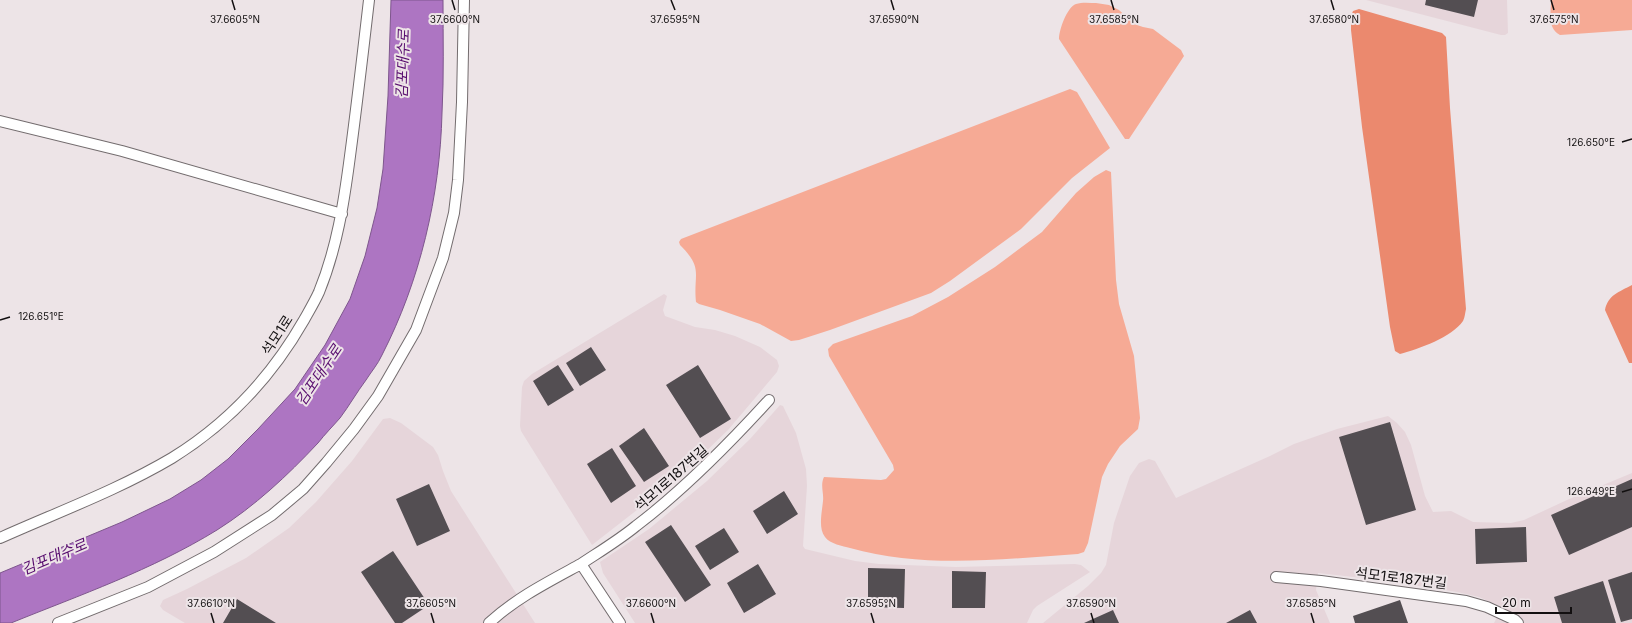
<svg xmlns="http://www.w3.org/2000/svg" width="1632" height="623" font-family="Inter,'Noto Sans KR',sans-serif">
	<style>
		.built { fill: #e6d5da }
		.green { fill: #f6aa95 }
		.forest { fill: #eb896e }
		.water { fill: #ad75c2; stroke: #7e568d }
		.building { fill: #534e52 }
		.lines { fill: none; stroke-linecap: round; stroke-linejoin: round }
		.lane-casing { stroke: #736c6e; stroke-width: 12 }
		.lane { stroke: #fff; stroke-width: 10 }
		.ticks { fill: none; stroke: #120f10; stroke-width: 1.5 }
		.labels { text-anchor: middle; stroke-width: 4; stroke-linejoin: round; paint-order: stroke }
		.street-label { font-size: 14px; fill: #120f10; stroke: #ede4e7 }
		.water-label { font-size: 15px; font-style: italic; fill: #570c6e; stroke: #ede4e7 }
		.ticks-label { font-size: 10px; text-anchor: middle; fill: #120f10; stroke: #ede4e7; stroke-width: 4; stroke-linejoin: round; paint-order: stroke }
	</style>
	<rect width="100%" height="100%" fill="#ede4e7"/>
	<path class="built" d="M1366,0H1507L1508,33L1505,35H1501Z
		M664,294L667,296L663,310L665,316L695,327L715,330L735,336L760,347L777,360L779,366L777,372L728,430L698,459L660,492L592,545L521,431L520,426L522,387L524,381L532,374Z
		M780,405L783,406L796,433L806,469L807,486L803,546L805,549L855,561L879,564L956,567L1075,564L1081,565L1090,572L1037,606L1033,610L1027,623H635L603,573L600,562L649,529L707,481L750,439Z
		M1388,416L1397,423L1405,432L1411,445L1425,496L1433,512L1451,511L1473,522L1511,523L1524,520L1567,500L1632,473V623H1494L1502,607L1479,597L1457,592L1380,580L1318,573L1316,590L1330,623H1043L1088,586L1101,573L1106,565L1114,523L1130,476L1139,463L1149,459L1155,461L1176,498L1270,456L1294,444L1337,429Z
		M390,418L401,423L433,447L438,455L443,471L451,491L535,623H185L163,610L160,606L163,600L187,589L246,558L289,528L316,502L352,461L383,419Z"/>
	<path class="green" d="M1551,0H1632V30L1560,35C1547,28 1551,13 1551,0Z
		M1096,3L1109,5L1119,10L1134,24L1143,27L1153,29L1181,50L1184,56L1129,139H1125L1059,39C1059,30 1067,7 1076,4C1082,2 1090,3 1096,3Z
		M1070,89L1077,92L1110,148L1072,178L1021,229L950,281L931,293L830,330L799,340L791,341L760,324L720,310L699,304L696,302C693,273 704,269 680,245L679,242L681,239Z
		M1106,170L1111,172L1116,280L1119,304L1134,356L1140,418L1138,429L1120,446L1108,464L1102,477L1088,543L1084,552L1078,554C1003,559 923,569 850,548C843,546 830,544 825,537C818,528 822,512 823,501C824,493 820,485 824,477L881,480L886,479L894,470L893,465L829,356L828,349L833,344L912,316L948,297L995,267L1042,232L1076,193L1094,177Z"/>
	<path class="forest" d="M1359,9L1442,33L1446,37L1450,108L1466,309C1465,313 1465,317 1463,321C1452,337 1419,349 1400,354L1395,351L1390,327L1362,127L1351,30V16L1353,11Z
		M1632,285V363H1629L1605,310C1608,295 1619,292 1632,285Z"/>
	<path class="water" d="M391,0H443C443,38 444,76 442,113C440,196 420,281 382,355C378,364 371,372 366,380C357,392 349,406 340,418C333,426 325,434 318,443C287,476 255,506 217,530C152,570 80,595 11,623H0V573L122,522L170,499L201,480L228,459L258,429L295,389L325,345L350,299L365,256L377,208L383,169L388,96Z"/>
	<path class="building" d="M1426,0H1478L1474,17L1425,5Z
		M591,347L606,370L580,386L566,363Z
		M558,365L574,390L548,406L533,381Z
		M698,365L731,419L700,438L666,385Z
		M1390,422L1416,510L1366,525L1339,437Z
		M644,428L669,466L644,482L619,446Z
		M612,448L636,486L611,503L587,464Z
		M1632,479V527L1569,555L1551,515Z
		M429,484L450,531L417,546L396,499Z
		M784,491L798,514L767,534L753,511Z
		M671,525L711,585L685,602L645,542Z
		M1526,527L1527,562L1476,564L1475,529Z
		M724,528L739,552L710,570L695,546Z
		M393,551L429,605L402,623H395L361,572Z
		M758,564L776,594L744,613L727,583Z
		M868,568L905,569L904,608L868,607Z
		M952,571L986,572L985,608H952Z
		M1632,572V619L1621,622L1608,580Z
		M1603,581L1616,623H1562L1554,597Z
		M237,599L276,623H223Z
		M1400,600L1408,623H1355L1353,616Z
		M1113,610L1119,623H1084Z
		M1250,610L1257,623H1226Z"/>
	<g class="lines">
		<g class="lane-casing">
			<path id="lane" d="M0,121L122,151L342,214
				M0,538C58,512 118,490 172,458C227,424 272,376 304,320C309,311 315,301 319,292C337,248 344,202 350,156C357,104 363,52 369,0
				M581,564C599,552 619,540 636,526C685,489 728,445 769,400
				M1276,577L1321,581L1466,601L1487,607L1515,620L1518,623
				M58,623L148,587L214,552L272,515L303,489L326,463L354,429L378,396L416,330L443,258L454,213L458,180L462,102L464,0
				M489,623C516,598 548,582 581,564L620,623"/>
		</g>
		<use href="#lane" class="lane"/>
	</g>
	<path class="ticks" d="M232,0L235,10M452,0L455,10M671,0L675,10M891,0L894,10M1111,0L1114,10M1331,0L1334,10M1551,0L1554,10M1622,142L1632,139M0,320L10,317M1622,492L1632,489M211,613L214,623M431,613L434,623M651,613L654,623M871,613L874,623M1091,613L1094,623M1311,613L1314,623"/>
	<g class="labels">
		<g class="street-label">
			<text transform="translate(277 335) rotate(-57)" y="5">석모1로</text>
			<text transform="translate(671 478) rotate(-41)" y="5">석모1로187번길</text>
			<text transform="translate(1401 578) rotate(7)" y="5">석모1로187번길</text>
		</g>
		<g class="water-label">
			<text transform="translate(403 64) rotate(-88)" y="5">김포대수로</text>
			<text transform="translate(319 375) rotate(-56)" y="5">김포대수로</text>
			<text transform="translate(54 557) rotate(-23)" y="5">김포대수로</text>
		</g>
	</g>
	<g class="ticks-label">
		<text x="235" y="23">37.6605°N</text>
		<text x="455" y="23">37.6600°N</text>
		<text x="675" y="23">37.6595°N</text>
		<text x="894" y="23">37.6590°N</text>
		<text x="1114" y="23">37.6585°N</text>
		<text x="1334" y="23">37.6580°N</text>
		<text x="1554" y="23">37.6575°N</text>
		<text x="1591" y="146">126.650°E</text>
		<text x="41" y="320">126.651°E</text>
		<text x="1591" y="495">126.649°E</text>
		<text x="211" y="607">37.6610°N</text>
		<text x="431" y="607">37.6605°N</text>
		<text x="651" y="607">37.6600°N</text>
		<text x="871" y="607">37.6595°N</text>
		<text x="1091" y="607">37.6590°N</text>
		<text x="1311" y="607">37.6585°N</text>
	</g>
	<path d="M1496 607v6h75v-6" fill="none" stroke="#120f10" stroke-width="2"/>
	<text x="1502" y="607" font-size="12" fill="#120f10" stroke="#ede4e7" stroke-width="3" paint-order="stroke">20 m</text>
</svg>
